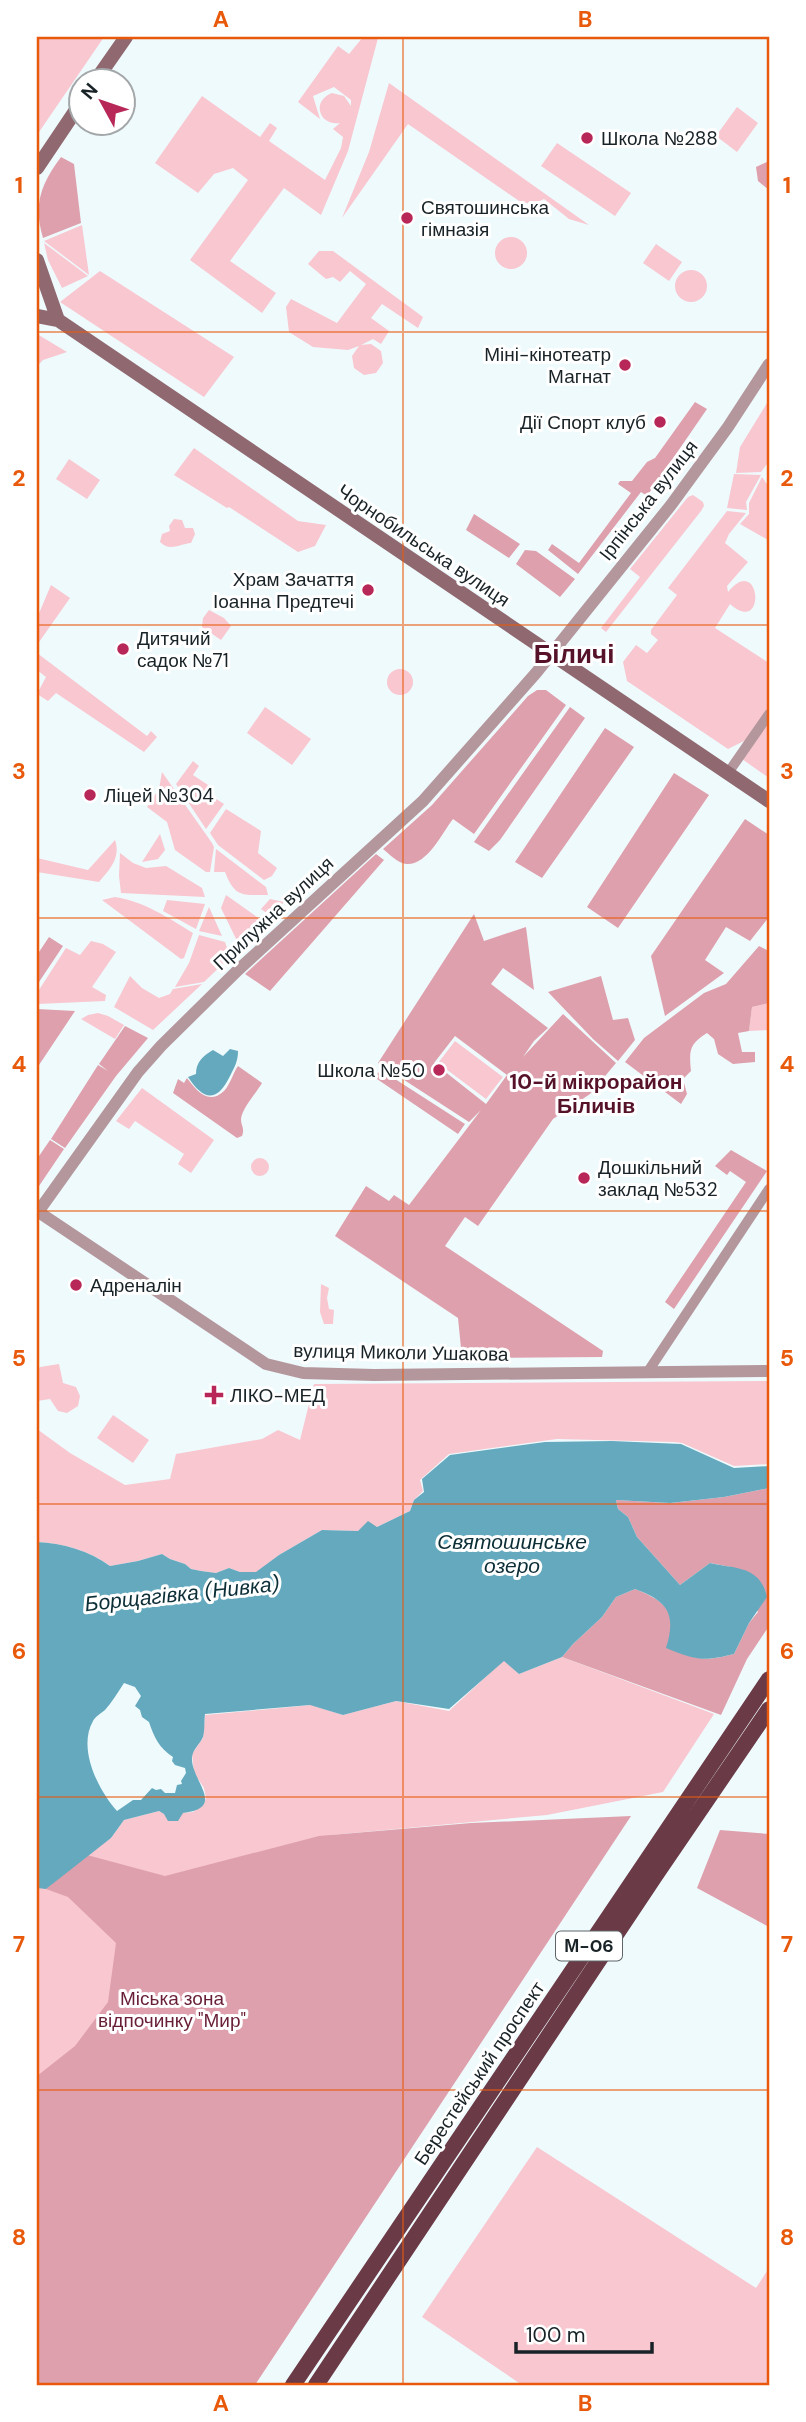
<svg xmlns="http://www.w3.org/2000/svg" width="806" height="2422" font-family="'DM Sans',sans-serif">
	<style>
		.green { fill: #f8c7d0 }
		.forest { fill: #dea0ac; fill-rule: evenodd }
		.water { fill: #64a9bd; fill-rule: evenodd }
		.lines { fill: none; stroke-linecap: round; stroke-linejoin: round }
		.minor { stroke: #b3979c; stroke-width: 10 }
		.tertiary { stroke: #b3979c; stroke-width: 12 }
		.secondary { stroke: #906970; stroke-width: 14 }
		.trunk { stroke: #6a3a46; stroke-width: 16 }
		.grid { fill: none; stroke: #e8590c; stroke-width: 2; stroke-opacity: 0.55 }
		.poi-dot { fill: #b72859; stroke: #fff; stroke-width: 2.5 }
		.labels { text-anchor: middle; stroke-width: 6; stroke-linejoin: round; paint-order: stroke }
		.shield { fill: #fff; stroke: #5e6568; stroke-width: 2 }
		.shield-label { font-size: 18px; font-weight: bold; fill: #192327 }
		.poi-label { font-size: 19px; fill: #192327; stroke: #fff; text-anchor: start }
		.street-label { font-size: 19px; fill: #192327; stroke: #fff }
		.park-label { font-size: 19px; fill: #681f35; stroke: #fff }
		.neighbourhood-label { font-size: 21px; font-weight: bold; fill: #561228; stroke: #fff }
		.water-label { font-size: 21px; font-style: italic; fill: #0c2e37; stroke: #fff }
		.district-label { font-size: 26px; font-weight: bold; fill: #561228; stroke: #fff }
		.neatline { fill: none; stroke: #e8590c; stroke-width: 2.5 }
		.grid-label { font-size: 23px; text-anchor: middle; font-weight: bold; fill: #e8590c }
	</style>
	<rect width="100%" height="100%" fill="#effafd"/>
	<path class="green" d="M39,37H104L37,135V41Z
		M363,37L378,38L348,151L321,215L284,188L230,261L276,293L262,313L190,260L248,180L233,168L214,174L198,193L155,163L202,96L260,137L270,123L277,128L269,141L325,180L341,148L343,137L333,129L340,123C319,126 311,101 332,93L344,96L351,106V100L334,87L313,96L320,119L298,102L338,46L349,54Z
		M389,83L589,225L569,219L544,199L535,203H522L408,124L342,218L369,152Z
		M737,107L758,123L737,152L716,136Z
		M557,143L631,193L615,216L541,166Z
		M82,225L89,275L44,241Z
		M495 253a16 16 0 1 1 32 0a16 16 0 1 1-32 0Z
		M44,243L88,276L62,288L48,260Z
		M656,244L682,262L669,281L643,263Z
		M319,251H333L423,317L418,328L382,304L371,318L389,331L381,344L373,339L361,345L371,344L381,351L383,363L376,373L364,375L354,368L352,356L359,346L348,350L313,347L289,332L286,307L291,299L337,323L366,284L350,271L340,282L333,277L326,279L308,264Z
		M675 286a16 16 0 1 1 32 0a16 16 0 1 1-32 0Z
		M100,271L234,357L204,397L60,302Z
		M37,334L67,352L43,360L37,366Z
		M769,400V461L761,472L736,473L740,447Z
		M194,448L298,521L326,525L315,546L298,552L229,507L227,508L174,475Z
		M69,459L100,480L87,499L56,479Z
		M734,474L761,475L746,502L747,510L727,508Z
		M762,477L769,487L768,540L740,524L749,514V503Z
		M693,495L703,502L704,506L701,511L606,632L601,628L640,577L630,569L688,497Z
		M727,511L746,513L729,534L725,543L748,562L727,586L728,592C761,552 767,637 730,604L715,628L769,663V778L742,759L748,739L728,749L627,681L623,662L636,645L647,653L658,640L651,634V630L677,595L668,588Z
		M174,519L182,520L185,528H193L195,534L191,543C179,544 170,552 160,542L162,534L170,531L169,526Z
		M51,585L70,598L37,645V618Z
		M209,610L224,618L231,626L221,640L202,627L203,618Z
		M37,653L147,736L151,731L157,737L144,752L56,693L48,701L37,694L46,677L37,670Z
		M387 682a13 13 0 1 1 26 0a13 13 0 1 1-26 0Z
		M265,707L311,739L292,765L247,733Z
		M193,761L199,766L193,775L214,789L210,795L224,804L206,829L176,784Z
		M162,772L212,843L214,847L210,872H206L175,850L167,822L147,807L159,789Z
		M226,809L261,831L258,853L277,868L272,876L264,880L218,845L210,833Z
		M160,834L165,850L158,859L142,862Z
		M115,840C121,858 110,869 99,882L37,872V858L88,870Z
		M216,849L266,887L268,895C243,895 235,898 225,872H214Z
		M120,853L133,863L146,868L166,866L202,888L205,897L121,893L119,876Z
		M226,895L264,922L239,945L221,908Z
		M115,897C145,902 167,917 193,933L184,958L181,959L102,900Z
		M270,899L284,902L271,916L261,909Z
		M167,900L205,904L196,929L163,911Z
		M209,907L222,936L199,931Z
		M199,935L225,942L230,957L204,982L175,987L189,963Z
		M91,941L103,944L116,952L92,987L106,995L105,1001L37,1004V993L66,948L80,955Z
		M130,976L142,988L159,998L170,994L173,989L202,984L153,1030L114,1007Z
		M769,1003V1030L749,1031L752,1007Z
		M98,1013L108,1016L124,1025L115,1039L81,1019L88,1015Z
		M455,1041L503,1077L486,1099L438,1063Z
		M142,1088L214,1140L191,1173L178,1164L184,1154L135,1121L129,1129L116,1121Z
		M251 1167a9 9 0 1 1 18 0a9 9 0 1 1-18 0Z
		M321,1284L329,1288L327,1298L329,1309L334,1310L333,1324H324L320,1312Z
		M59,1364L63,1383L76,1387L80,1396L78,1406L67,1413L58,1411L50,1399L37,1401V1371L40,1367Z
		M767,1381L769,1389V1464L734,1466L682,1443L674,1442L557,1439L449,1454L420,1480L423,1491L414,1500L410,1511L377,1527L372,1525L358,1531L322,1530L279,1555L257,1572H240L229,1568L216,1573L201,1571L191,1569L185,1564L170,1559L162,1554L138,1561L110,1566C91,1551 61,1543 37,1542V1429L70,1453L125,1485L170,1479L176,1454L262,1439L278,1430L300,1440L314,1384Z
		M113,1415L149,1440L133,1463L97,1438Z
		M562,1657L714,1714L663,1792L547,1815L331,1835L37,2305V1888H42L111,1838L124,1820L159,1811L164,1814L193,1812L203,1805L206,1798L204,1788L194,1773L192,1754L203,1738L205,1715L311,1705L343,1715L396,1701L449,1711L504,1660L519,1674Z
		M537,2147L756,2288L769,2268V2385H522L422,2317Z"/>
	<path class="forest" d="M61,157L74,164L81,223L43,238C33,204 41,184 61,157Z
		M769,161V190L758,181L756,167Z
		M695,402L707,409L647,496L641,492L578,574L548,550L552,544L579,563L631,493L618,484L620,481H632L647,462L655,458Z
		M474,514L520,544L509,558L466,530Z
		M525,550L536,551L575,579L560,597L516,564Z
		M537,690H546L566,705L474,834L453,819C442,833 427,866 406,864C398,863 389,854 383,849L432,805L528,696Z
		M570,707L585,718L500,840L489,851L474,842Z
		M605,728L634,747L542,878L515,862Z
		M674,773L709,795L618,928L587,907Z
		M745,819L769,835V917L750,941L726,927L705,960L724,973L665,1016L651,956Z
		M376,854L384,860L270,991L245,974Z
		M474,914L484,941L526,927L534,990L503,968L491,984L548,1028L534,1041L523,1057L563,1014L616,1063L590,1094L553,1119L478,1226L465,1217L445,1246L603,1351L602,1357L462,1358L458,1318L335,1236L366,1186L389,1201L394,1195L409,1205L481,1110L469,1122L378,1063ZM455,1036L507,1075L486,1104L434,1063Z
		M49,937L63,946L37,985V955Z
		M759,946L769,951V1003L752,1007L749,1031L738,1033L742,1052H755V1062L733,1064L718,1054L714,1039L707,1033C689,1044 689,1051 691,1071L683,1079L687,1094L681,1104L625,1062L644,1038L704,993L726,984Z
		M601,976L613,1020L628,1018L635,1040L618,1061L593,1039L548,992Z
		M37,1009L75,1011L37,1068Z
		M125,1026L148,1038L116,1076L65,1148L51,1139L98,1065L108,1071L99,1064Z
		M238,1066L262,1083C257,1092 242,1108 241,1119C241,1126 245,1128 242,1136L237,1138L173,1093L178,1079L184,1083L187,1078C196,1090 208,1106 224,1091C230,1085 233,1073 238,1066Z
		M381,1070L465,1124L458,1134L374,1077Z
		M50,1140L64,1149L37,1189V1159Z
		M731,1150L767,1171L674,1309L665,1302L746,1182L730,1171L727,1175L715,1166Z
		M769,1488V1626L747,1659L721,1715L562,1657L573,1644L602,1617L616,1597L635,1589C667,1602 678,1612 667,1647C696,1660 703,1662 734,1654L749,1623L758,1612L731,1567L710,1563L680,1585L637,1537L628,1517L618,1509L616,1500L670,1503L724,1497Z
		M631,1816L255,2385H37V2076L75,2046L108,2002L116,1943L68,1897L46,1889L87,1855L165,1876L319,1836L471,1823Z
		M720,1830L769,1834V1927L697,1888Z"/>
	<path class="water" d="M230,1049L238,1051C238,1062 234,1068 229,1078C215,1105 202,1098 188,1077L196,1074C196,1062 203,1056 213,1050L223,1056Z
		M612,1441L681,1444L734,1468L769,1466V1488L724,1497L670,1503L616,1500L618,1509L628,1517L637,1537L680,1585L710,1563C737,1569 760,1566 767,1597L749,1623L734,1654C703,1662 695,1660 666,1648C677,1613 667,1601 635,1589L616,1597L602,1617L573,1644L562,1657L519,1674L504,1661L449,1709L396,1701L343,1715L310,1705L205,1714C204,1721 205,1730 203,1737C200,1744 193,1749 192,1757C190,1780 228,1808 183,1813L178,1821H168L164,1814L159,1811L124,1820L111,1838L46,1889L37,1888V1542C62,1543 90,1551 110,1566L138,1561L162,1554L170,1559L185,1564L191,1569L201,1571L216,1573L229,1568L240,1572H256L279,1555L322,1530L358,1531L368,1521L377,1527L410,1511L414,1500L424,1492L422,1479L450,1455L545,1442ZM124,1683L135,1687L141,1696L135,1706L140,1710L142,1717L149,1722C154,1737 159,1748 173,1757L172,1761L175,1765L185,1768L186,1773L181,1781L182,1784L177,1785L175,1793H165L161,1789L156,1790L152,1788L141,1800H133L117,1811C99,1791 77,1749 93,1721C95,1717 101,1713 105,1710C112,1702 118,1692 124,1683Z"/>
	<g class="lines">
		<path class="minor" d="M728,773L769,714
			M647,1373L769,1189"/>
		<path class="tertiary" d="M37,1211L266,1364L303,1373L374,1375L769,1371
			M38,1212L138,1072L161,1046L238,970L423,801L536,673L671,505L728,427L769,364"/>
		<path class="secondary" d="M96,80L126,37
			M37,168L80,104
			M37,260L58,320
			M37,316L58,320L769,801"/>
		<path class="trunk" d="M293,2385L769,1679
			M316,2385L655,1876L769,1709"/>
	</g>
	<path class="grid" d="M403,37V2385M37,332H769M37,625H769M37,918H769M37,1211H769M37,1504H769M37,1797H769M37,2090H769"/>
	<g class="poi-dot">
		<circle cx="587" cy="138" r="7"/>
		<circle cx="407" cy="218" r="7"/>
		<circle cx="625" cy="365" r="7"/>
		<circle cx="660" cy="422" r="7"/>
		<circle cx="368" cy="590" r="7"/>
		<circle cx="123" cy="649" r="7"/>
		<circle cx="90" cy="795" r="7"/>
		<circle cx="439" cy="1070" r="7"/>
		<circle cx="584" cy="1178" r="7"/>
		<circle cx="76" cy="1285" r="7"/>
		<path d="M210.5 1384.5h7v7h7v7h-7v7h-7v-7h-7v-7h7z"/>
	</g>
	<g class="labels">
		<rect class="shield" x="556" y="1931.5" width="66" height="29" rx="5"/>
		<g class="shield-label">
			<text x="589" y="1952">М-06</text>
		</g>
		<g class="poi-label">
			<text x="601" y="145">Школа №288</text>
			<text x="421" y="214">Святошинська<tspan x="421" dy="22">гімназія</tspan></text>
			<text x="611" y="361" text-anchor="end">Міні-кінотеатр<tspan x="611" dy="22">Магнат</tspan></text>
			<text x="646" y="429" text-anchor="end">Дії Спорт клуб</text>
			<text x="354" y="586" text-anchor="end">Храм Зачаття<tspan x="354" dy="22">Іоанна Предтечі</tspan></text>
			<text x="137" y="645">Дитячий<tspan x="137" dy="22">садок №71</tspan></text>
			<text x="104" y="802">Ліцей №304</text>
			<text x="425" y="1077" text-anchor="end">Школа №50</text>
			<text x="598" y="1174">Дошкільний<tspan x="598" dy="22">заклад №532</tspan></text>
			<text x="90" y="1292">Адреналін</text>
			<text x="230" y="1402">ЛІКО-МЕД</text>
		</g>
		<g class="street-label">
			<text transform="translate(648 500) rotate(-52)" y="7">Ірпінська вулиця</text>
			<text transform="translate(424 545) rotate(34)" y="7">Чорнобильська вулиця</text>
			<text transform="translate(273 913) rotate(-43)" y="7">Прилужна вулиця</text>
			<text transform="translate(401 1352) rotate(1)" y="7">вулиця Миколи Ушакова</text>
			<text transform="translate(479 2073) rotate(-56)" y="7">Берестейський проспект</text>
		</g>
		<g class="park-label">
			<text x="172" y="2005">Міська зона<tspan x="172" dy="22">відпочинку "Мир"</tspan></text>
		</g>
		<g class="neighbourhood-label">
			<text x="596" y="1089">10-й мікрорайон<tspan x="596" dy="24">Біличів</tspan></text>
		</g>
		<g class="water-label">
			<text x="512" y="1549">Святошинське<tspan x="512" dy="24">озеро</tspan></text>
			<text transform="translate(182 1594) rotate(-6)" y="7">Борщагівка (Нивка)</text>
		</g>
		<g class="district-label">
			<text x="574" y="663">Біличі</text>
		</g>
	</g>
	<rect width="806" height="2422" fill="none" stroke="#ffffff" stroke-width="77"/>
	<g transform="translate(102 102) rotate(310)"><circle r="33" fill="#ffffff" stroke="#a3a7a9" stroke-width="2"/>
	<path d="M0-5L12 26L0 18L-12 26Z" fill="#b72859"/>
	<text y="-10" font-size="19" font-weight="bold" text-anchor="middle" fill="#192327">N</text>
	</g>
	<path d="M516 2342v10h136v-10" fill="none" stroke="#192327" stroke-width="3.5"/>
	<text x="526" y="2342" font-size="21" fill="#192327" stroke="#ffffff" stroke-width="5" paint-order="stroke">100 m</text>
	<rect x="38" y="38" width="730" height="2346" class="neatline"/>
	<g class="grid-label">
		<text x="221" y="27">A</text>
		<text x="585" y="27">B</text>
		<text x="19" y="193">1</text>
		<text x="787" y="193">1</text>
		<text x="19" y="486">2</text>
		<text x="787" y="486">2</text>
		<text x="19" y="779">3</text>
		<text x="787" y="779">3</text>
		<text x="19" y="1072">4</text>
		<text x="787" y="1072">4</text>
		<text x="19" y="1366">5</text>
		<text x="787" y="1366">5</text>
		<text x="19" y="1659">6</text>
		<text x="787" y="1659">6</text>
		<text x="19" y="1952">7</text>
		<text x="787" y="1952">7</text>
		<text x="19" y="2245">8</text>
		<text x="787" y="2245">8</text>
		<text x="221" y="2411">A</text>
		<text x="585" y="2411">B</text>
	</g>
</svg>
